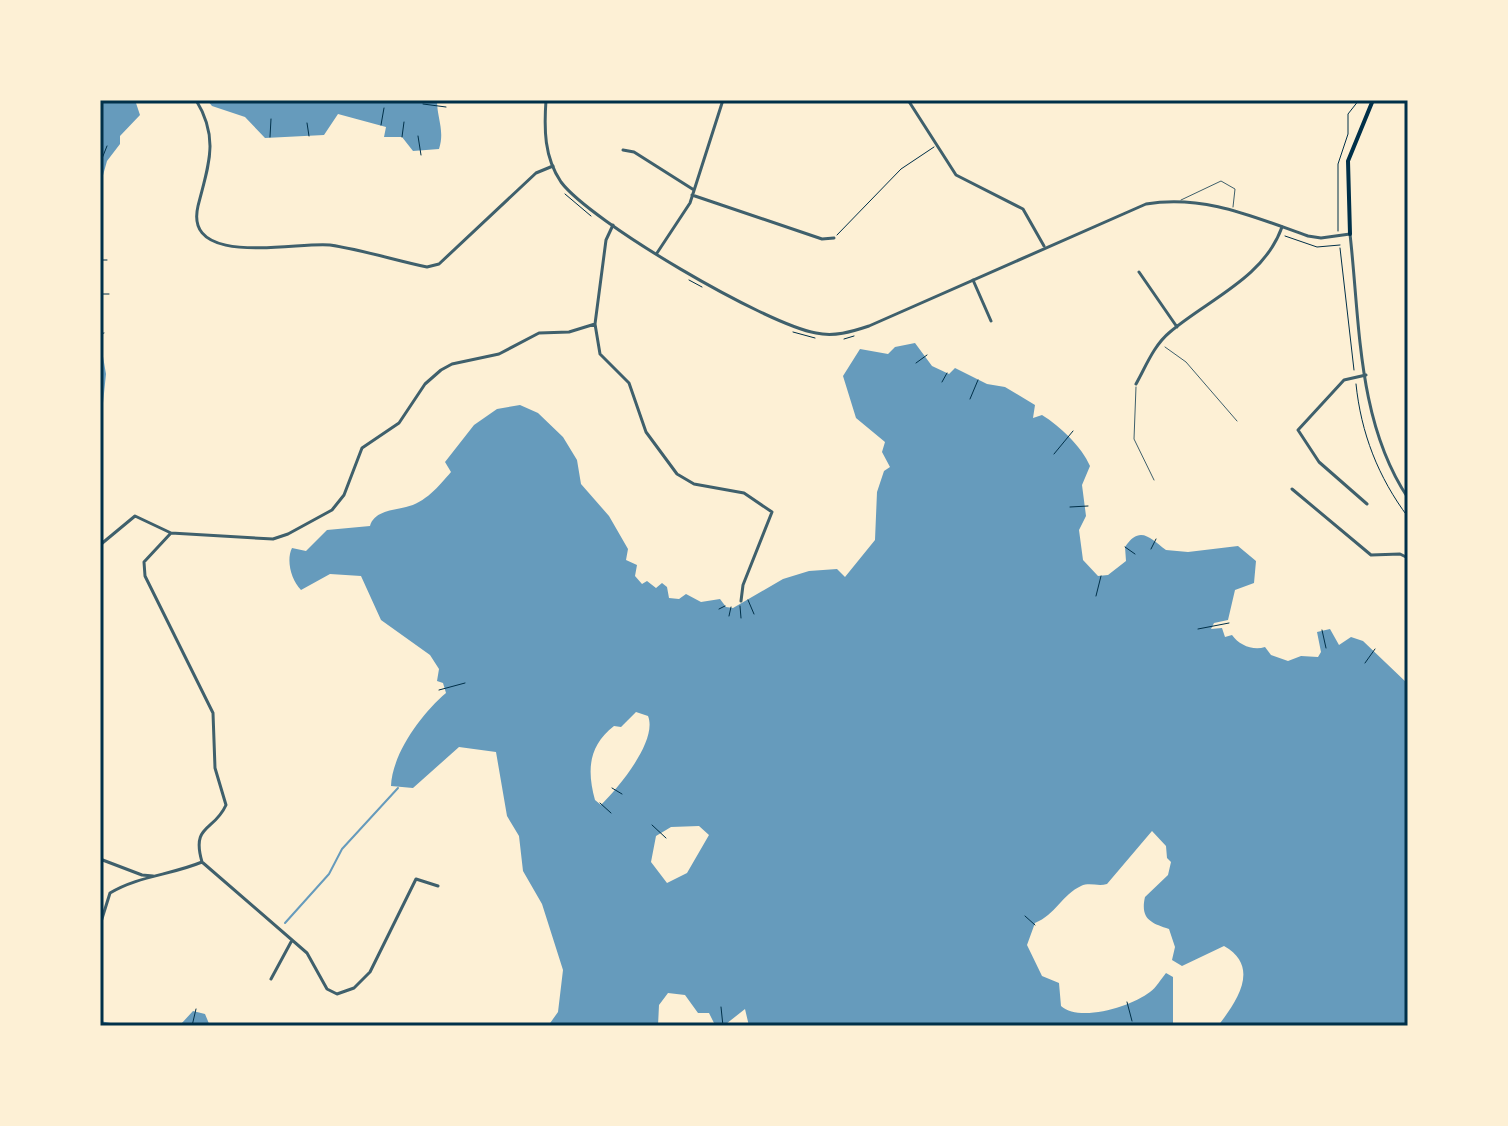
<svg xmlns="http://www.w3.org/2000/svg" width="1508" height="1126" font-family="Jost,sans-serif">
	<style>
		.water { fill: #669bbc; fill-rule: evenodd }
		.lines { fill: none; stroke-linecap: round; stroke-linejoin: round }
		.stream { stroke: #669bbc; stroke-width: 2 }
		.path { stroke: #003049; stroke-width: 1 }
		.service { stroke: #3f606c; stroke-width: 1 }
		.minor { stroke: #3f606c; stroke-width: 3 }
		.tertiary { stroke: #3f606c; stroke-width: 3 }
		.secondary { stroke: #003049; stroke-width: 4 }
		.neatline { fill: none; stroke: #003049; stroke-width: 3 }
	</style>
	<rect width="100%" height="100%" fill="#fdf0d5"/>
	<path class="water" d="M100,100H135L140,115L120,136V144L107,161L100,186Z
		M207,100H437C437,119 445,130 439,149L413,151L402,137H384L386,127L338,114L324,135L265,138L245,117L212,106Z
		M100,339L106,374L100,432Z
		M915,343L932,366L949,374L955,368L987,384L1005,387L1035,405L1033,418L1042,415C1060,426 1082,447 1090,466L1082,485L1086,516L1079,530L1083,560L1098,576L1108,575L1126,561L1125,547C1140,524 1151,539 1166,550L1188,552L1238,546L1256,561L1254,583L1235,590L1228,620L1214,623L1211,629L1222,628L1225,637L1232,635C1239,645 1253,651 1265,647L1271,655L1288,661L1301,656L1318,657L1321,652L1317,632L1330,629L1339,645L1351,637L1363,641L1408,684V1026H1218C1237,1001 1261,967 1224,946L1182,966L1172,960L1175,947L1169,929C1151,923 1140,919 1145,897L1168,875L1171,862L1167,858L1166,846L1152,831L1107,884C1098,887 1090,882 1081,886C1063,894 1055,915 1035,923L1027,945L1042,976L1059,983L1061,1006C1080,1023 1132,1006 1150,992C1156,988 1161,979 1166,973L1173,977V1026H749L745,1009L726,1024L715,1025L709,1013H698L685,995L668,993L659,1005L658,1026H548L558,1012L563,970L542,904L523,871L519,836L507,816L496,752L459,747L413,788L391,786C392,754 422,713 446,693L443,683L437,681L439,669L430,655L381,620L361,576L330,574L301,590C291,580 286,560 292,548L306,551L327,530L370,526C374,511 394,510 406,507C425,503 439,486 451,472L445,462L474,425L497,409L520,405L538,413L563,437L577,460L581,484L609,516L628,549L626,560L637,565L635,576L642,584L647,581L656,588L662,583L667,587L669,598L679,599L686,594L701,602L720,599L726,607L733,608L783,579L809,571L837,569L845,577L875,540L877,492L884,471L890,467L882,452L885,442L856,418L843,376L860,349L888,354L895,347ZM636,712L648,716C658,741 618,788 601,805L595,800C587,771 588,746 614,726L621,727ZM699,826L709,835L687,873L667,883L651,862L656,836L671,827Z
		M193,1011L205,1014L210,1026H100V1021L121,1025L181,1024Z"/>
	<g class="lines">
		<path class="stream" d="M285,923L329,874L342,849L398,788"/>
		<path class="path" d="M423,104L446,107
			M307,123L309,136
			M381,125L384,108
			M418,136L421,155
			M270,137L271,119
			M402,137L404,122
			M101,161L107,146
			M565,194L591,216
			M1338,231V164L1348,134V114L1359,100
			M837,235L901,169L934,147
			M1285,236L1317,247L1340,245
			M1340,248L1354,370
			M100,260H107
			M689,280L702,287
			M100,294H109
			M793,332L815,338
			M100,334L104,333
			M844,339L854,336
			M916,363L927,355
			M942,382L947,373
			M1356,384C1361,433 1378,477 1408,517
			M970,399L978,380
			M1054,454L1073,431
			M1070,507L1088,506
			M1125,547L1135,554
			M1151,549L1156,539
			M1096,596L1101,576
			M748,600L754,614
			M740,606L741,618
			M719,609L725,606
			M729,616L731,607
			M1198,629L1229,623
			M1322,630L1326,648
			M1365,663L1375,649
			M439,690L465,683
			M612,788L622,794
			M600,803L611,813
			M652,825L666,838
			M1025,916L1035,925
			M1127,1002L1132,1021
			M721,1007L723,1026
			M192,1026L196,1009"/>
		<path class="service" d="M1181,200L1221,181L1235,189L1233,207
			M1165,347L1186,362L1237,421
			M1136,387L1134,439L1154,480"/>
		<path class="minor" d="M196,100C220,139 208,166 198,206C183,269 299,241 330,245C363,250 394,260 427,267L439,264L536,173L553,166
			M908,100L956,175L1023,209L1044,246
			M623,150L634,152L694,190
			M692,195L822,239L834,238
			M657,253L690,203L723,100
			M1139,272L1177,327
			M973,280L991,321
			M595,324L600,354L629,383L646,432L677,474L694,484L744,493L772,512L743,585L741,601
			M1366,375L1344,380L1298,430L1319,462L1367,504
			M1136,384C1146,366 1154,345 1170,332C1209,299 1264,278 1282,227
			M1292,489L1371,555L1400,554L1408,558
			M171,533L144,562L145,576L213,713L215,768L226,805C214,832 191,824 202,862L307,953L327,989L337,994L354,988L370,972L416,879L438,886
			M100,545L135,516L171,533L273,539L288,534L332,510L344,495L362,448L399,423L425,384L441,370L452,364L499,354L539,333L569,332L595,324L606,240L613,225
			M100,859L142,875L153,876
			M100,925L110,893C138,876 171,875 202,862
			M271,979L291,942"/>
		<path class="tertiary" d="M546,100C544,129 544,157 561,182C591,222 765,324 816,333C834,337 851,332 869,326L1146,204C1203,194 1254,217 1308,236L1321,238L1350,234C1360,322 1357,422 1408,498"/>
		<path class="secondary" d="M1350,234L1348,161L1373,100"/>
	</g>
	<rect width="1508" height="1126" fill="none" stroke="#fdf0d5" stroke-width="204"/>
	<rect x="102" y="102" width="1304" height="922" class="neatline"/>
</svg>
